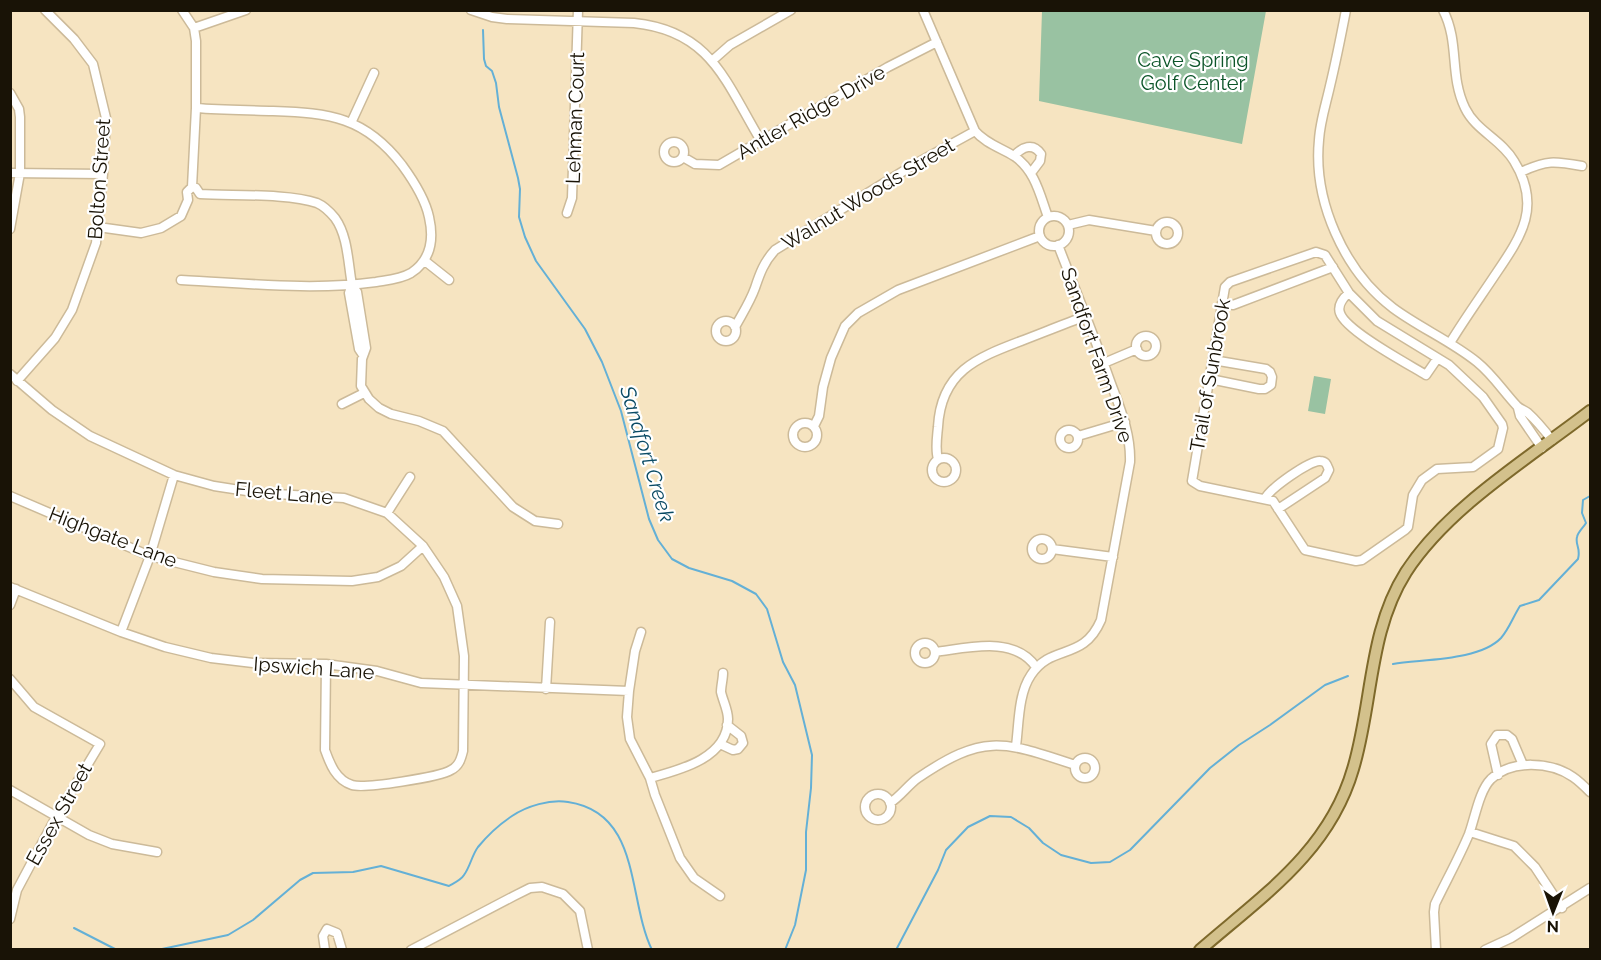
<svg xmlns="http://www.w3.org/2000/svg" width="1601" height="960" font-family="Raleway,sans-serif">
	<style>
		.green { fill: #99c2a2 }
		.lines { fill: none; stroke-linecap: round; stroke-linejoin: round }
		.stream { stroke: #64b0d6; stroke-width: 2 }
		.minor-casing { stroke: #ccba99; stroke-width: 11 }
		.major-casing { stroke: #7e692b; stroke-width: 14 }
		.minor { stroke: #fff; stroke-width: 8 }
		.major { stroke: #d3c18c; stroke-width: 10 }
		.labels { text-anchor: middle; stroke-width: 4.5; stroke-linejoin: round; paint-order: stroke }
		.park-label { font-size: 20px; fill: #0c5529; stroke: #fff }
		.street-label { font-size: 20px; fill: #191306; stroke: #fff }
		.water-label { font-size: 21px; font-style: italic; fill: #094a64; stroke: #fff }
	</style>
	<rect width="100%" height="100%" fill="#f6e4c1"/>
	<path class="green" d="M1042,11H1266L1242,144L1039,101Z
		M1314,376L1331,379L1325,414L1308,411Z"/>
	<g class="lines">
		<path class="stream" d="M483,30L484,59L486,66L492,71L496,83L499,107L518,178L520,189L519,217L525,237L536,261L585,329L602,362L621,411L649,519L658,540L672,559L689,568L732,581L756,594L767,609L783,662L795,685L812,755L811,788L806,832V870L795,925L785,950
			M1393,664C1423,659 1479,661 1501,638C1509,629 1513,617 1520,606L1539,600L1578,559C1581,548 1575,545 1577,537C1578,532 1583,528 1586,523L1582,513L1583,500L1590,496
			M74,928L115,949H162L228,935L253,920L300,880L313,873L353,872L381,866L449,886C454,883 461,880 464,875C470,867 472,855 478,847C487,836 500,824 512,816C527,806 550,799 568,802C642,813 627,899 652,950
			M896,950L938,870L946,850L968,827L990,816L1011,817L1029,828L1043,843L1061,855L1091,863L1110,862L1130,850L1210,768L1239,745L1270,725L1325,685L1348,676"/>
		<g class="minor-casing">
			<path id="minor" d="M471,10L492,17L507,19L634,23C711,31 725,81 761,141
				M923,10L975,131C985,143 1001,148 1014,156C1035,170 1040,195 1048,217
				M1346,10C1341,36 1336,61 1330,86C1326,104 1320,122 1319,140C1313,201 1344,271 1393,308C1420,328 1451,341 1477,362C1493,375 1503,391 1517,406C1520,409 1524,410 1528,413C1537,421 1545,431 1552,440
				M1443,10C1460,43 1449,75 1465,108C1476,131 1501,139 1514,161C1543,208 1520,238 1493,278C1479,299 1464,320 1450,343
				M194,28L246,10
				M713,60L730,45L791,10
				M10,93L19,109L20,117V173L10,229
				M351,123L374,73
				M664 152a10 10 0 1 1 20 0a10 10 0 1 1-20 0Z
				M1014,156C1022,147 1033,142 1041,154L1040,161L1031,173
				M683,157L695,164L719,165L888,67L937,42
				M1521,172C1547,160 1554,161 1582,166
				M10,173L103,174
				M192,187L196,188L200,194C232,196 288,193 317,203C324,206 330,212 335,218C348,236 348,263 352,285L349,293L359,349L363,355
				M567,213L572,198L578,10
				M1039 231a15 15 0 1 1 30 0a15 15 0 1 1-30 0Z
				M1156 233a11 11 0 1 1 22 0a11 11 0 1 1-22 0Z
				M1068,225L1089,220L1156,231
				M98,227L141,233L161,228L181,216L188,200L187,192L192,187L196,108V41L194,28L182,10
				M1316,252L1325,255L1349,293L1377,321L1449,365L1483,397L1502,424L1503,428L1498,449L1473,467L1437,469L1422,480L1413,495L1408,527L1405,530L1362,560L1356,561L1305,550L1273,501L1200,486L1192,481L1225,287L1230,282Z
				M425,261L449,280
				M181,280C245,283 312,291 376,282C388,280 401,279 411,273C431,260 434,239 429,217C425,198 413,180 402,165C365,117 330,113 273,111C247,110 222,110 196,108
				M352,285L357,292L366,348L362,359L361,386L369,399L379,408L391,414L419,421L443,431L513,507L535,521L558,524
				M1349,293C1344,297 1337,305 1340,313C1346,331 1408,364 1426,375L1437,359
				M1222,303L1233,305L1333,267
				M716 331a10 10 0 1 1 20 0a10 10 0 1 1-20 0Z
				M735,327C742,314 750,302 755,288C760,273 764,262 775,250L915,164L975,131
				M1136 346a10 10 0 1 1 20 0a10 10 0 1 1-20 0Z
				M1104,363L1137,349
				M10,374L52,410L90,436L174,475L214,486L259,493L344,498L387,513L423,546L444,577L457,606L464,656L463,751C461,759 459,766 451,770C440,777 364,789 352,785C336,780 330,764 325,750L326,664
				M1210,379L1259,389H1265L1271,385L1272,377L1270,372L1266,369L1213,360
				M17,381L55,338L72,310L96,243L103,174L106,118L93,64L74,39L45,10
				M342,404L364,393
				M1518,408L1520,416L1542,448
				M793 435a12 12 0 1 1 24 0a12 12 0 1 1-24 0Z
				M814,426L819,416L823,387L831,358L845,326L858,313L898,290L1040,236
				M1060 439a9 9 0 1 1 18 0a9 9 0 1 1-18 0Z
				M1078,436L1125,422
				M932 470a12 12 0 1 1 24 0a12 12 0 1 1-24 0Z
				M938,459C935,449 937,438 938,427C941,372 976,358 1021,341C1042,333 1064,324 1086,316
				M10,496L150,556L214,572L262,579L352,581L378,577L401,566L423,546
				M1265,499C1269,489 1310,460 1320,461C1326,461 1327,465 1329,470L1325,478L1278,509
				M387,513L410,477
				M1032 549a10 10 0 1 1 20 0a10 10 0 1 1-20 0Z
				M1052,549L1113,557
				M10,587L121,632L165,647L211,658L253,663L326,664L377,671L421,683L629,691
				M10,605L16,589
				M121,632L150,556L174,475
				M641,632L635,651L629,691L627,717L630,739L650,778L655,795L680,858L694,878L720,896
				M915 653a10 10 0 1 1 20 0a10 10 0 1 1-20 0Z
				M935,652C968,648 1014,635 1036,667
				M10,679L34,707L100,744L56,817L17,890L10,919
				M546,689L550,622
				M720,744L733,750L738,749L743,743L741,736L727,725
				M1016,746C1019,724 1018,694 1031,675C1052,643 1083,662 1101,620L1130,462C1131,432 1119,406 1109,378C1093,333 1075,289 1058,245
				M1075 768a10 10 0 1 1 20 0a10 10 0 1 1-20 0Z
				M1498,775L1491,744L1497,735H1507L1512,739L1523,765
				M650,778C680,770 728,758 728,719C728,710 723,701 721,692C721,686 723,679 723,673
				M10,790L89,835L112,844L157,852
				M865 807a13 13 0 1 1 26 0a13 13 0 1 1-26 0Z
				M890,803C901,796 908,785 918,778C984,733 1003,741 1075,765
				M1470,832L1514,846L1535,867L1562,908
				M325,950L323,936L327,929L337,933L342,950
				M411,950L514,896L530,888L542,887L563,894L580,911L588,950
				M1436,950L1434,912L1435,904C1446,881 1459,858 1469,834C1475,818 1479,791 1491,779C1512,759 1551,762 1573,777C1579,781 1585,787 1590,792
				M1485,950L1511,938L1590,888"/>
		</g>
		<g class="major-casing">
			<path id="major" d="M1200,950C1262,896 1329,852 1353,769C1373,703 1368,632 1406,572C1448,507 1529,458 1590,411"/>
		</g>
		<use href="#minor" class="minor"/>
		<use href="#major" class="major"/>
	</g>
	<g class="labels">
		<g class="park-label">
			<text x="1193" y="67">Cave Spring<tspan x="1193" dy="23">Golf Center</tspan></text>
		</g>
		<g class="street-label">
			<text transform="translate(811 112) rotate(-30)" y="7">Antler Ridge Drive</text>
			<text transform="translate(575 118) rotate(-88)" y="7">Lehman Court</text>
			<text transform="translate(99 179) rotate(-86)" y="7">Bolton Street</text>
			<text transform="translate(868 194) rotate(-31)" y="7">Walnut Woods Street</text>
			<text transform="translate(1097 355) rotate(71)" y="7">Sandfort Farm Drive</text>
			<text transform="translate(1210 375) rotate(-80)" y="7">Trail of Sunbrook</text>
			<text transform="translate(284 493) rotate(5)" y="7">Fleet Lane</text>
			<text transform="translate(113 537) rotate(21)" y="7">Highgate Lane</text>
			<text transform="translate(314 668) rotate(4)" y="7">Ipswich Lane</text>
			<text transform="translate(59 814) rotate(-61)" y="7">Essex Street</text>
		</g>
		<g class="water-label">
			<text transform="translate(647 454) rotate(73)" y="7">Sandfort Creek</text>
		</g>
	</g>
	<rect width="1601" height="960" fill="none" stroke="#191306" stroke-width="24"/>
	<g transform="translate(1553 912) rotate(181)" stroke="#ffffff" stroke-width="4.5" paint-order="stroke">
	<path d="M0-4.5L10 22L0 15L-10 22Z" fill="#191306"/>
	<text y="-9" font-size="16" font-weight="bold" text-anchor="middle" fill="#191306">N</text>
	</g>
</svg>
